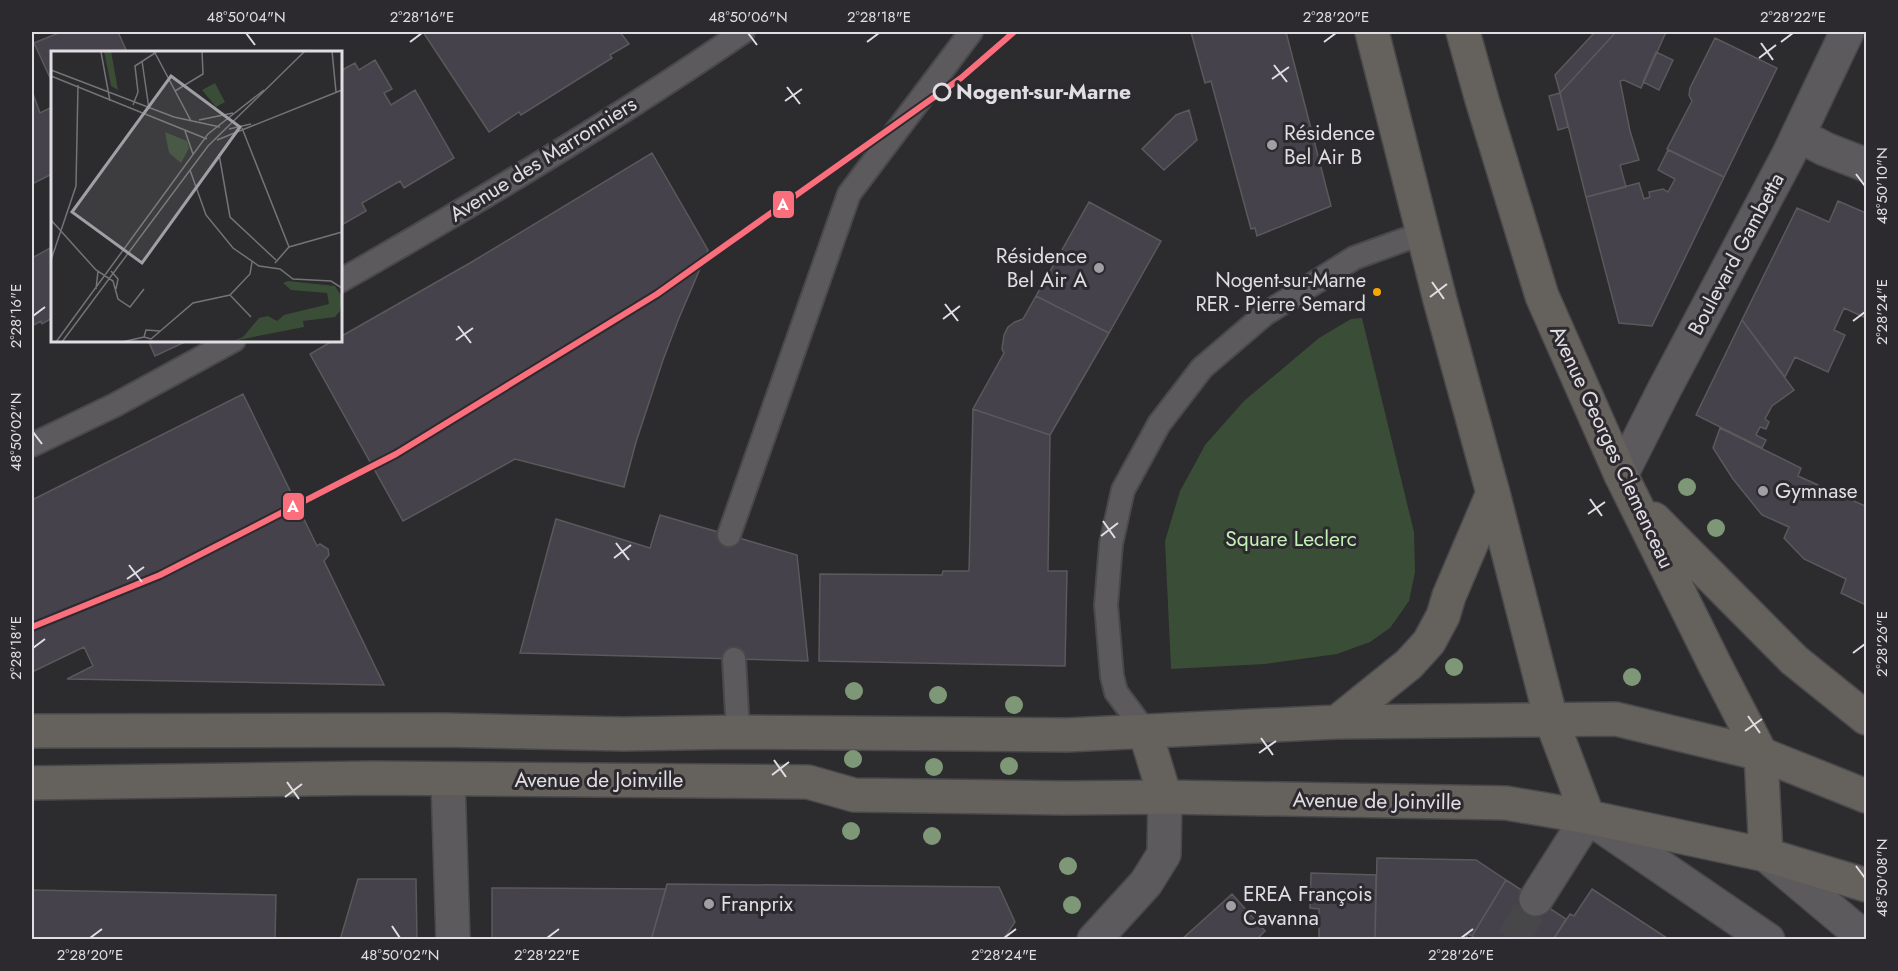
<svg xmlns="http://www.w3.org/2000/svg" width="1898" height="971" font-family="Jost,sans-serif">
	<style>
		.green { fill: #3a4d36 }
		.building { fill: #45424b; stroke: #5a595b; stroke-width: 1.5 }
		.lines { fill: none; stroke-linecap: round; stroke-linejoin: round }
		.minor-tunnel { stroke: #474649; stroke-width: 33; stroke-dasharray: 33 16; stroke-linecap: butt }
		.service-casing { stroke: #49484b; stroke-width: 26 }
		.pedestrian-casing { stroke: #49484b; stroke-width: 36 }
		.minor-casing { stroke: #49484b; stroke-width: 36 }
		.tertiary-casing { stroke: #49484b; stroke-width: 36 }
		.secondary-casing { stroke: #49484b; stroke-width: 36 }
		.primary-casing { stroke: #49484b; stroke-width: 36 }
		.service { stroke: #5c5a5d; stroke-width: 22 }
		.pedestrian { stroke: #5c5a5d; stroke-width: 33 }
		.minor { stroke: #5c5a5d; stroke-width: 33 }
		.tertiary { stroke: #5c5a5d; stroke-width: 33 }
		.secondary { stroke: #5c5a5d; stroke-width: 33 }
		.primary { stroke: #65615d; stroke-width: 33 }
		.rail-1-casing { stroke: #2c2a2f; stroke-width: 10 }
		.rail-1 { stroke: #fb6e7c; stroke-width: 6 }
		.tree { fill: #7d9777 }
		.ticks { fill: none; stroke: #e0dee2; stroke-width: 2 }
		.stop-dot { fill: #2c2a2f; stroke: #e0dee2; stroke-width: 3 }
		.poi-dot { fill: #a19fa3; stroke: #2c2a2f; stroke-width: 2 }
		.bus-dot { fill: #f7a600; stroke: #2c2a2f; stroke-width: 2 }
		.labels { text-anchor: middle; stroke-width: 6; stroke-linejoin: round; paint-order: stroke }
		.bus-label { font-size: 20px; fill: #e0dee2; stroke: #2c2a2f; text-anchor: end }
		.stop-label { font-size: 21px; font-weight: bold; fill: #e0dee2; stroke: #2c2a2f; text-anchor: start }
		.poi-label { font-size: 21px; fill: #e0dee2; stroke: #2c2a2f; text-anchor: start }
		.street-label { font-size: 21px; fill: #e0dee2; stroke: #2c2a2f }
		.park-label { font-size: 21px; fill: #c0f0b3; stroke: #2c2a2f }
		.inset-road { fill: none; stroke: #747376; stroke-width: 1.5 }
		.view { fill: #a19fa3; fill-opacity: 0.15; stroke: #a19fa3; stroke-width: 3 }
		.inset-edge { fill: none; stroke: #e0dee2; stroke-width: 3 }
		.line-badge { stroke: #2c2a2f; stroke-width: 2 }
		.badge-label { font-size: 16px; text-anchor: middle; font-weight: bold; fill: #fff }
		.neatline { fill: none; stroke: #e0dee2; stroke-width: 2 }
		.ticks-label { font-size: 15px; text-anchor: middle; fill: #e0dee2 }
	</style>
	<rect width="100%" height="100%" fill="#2c2b2e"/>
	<path class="green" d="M1362,318L1414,532L1415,572L1409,601L1390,628L1370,642L1337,654L1265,664L1171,669L1165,541L1180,491L1197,460L1205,445L1244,401L1319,338L1351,319Z"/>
	<path class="building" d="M61,32H118L127,52H52V82L34,43Z
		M423,32H620L629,44L610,55L612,58L521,115L519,112L489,132Z
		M1191,32H1286L1331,206L1257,236L1255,228L1251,229L1211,81L1205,83Z
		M1595,32H1616L1560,93L1555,75Z
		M1616,32H1666L1641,88L1624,80L1620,81L1630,131L1639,160L1620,165L1626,187L1586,197L1560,93Z
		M1715,38L1777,68L1724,177L1667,149L1692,101L1689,95L1690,88Z
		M1656,52L1673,60L1659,90L1643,82Z
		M375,60L392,89L384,93L391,105L415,90L454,158L404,188L400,181L362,203L366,211L340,226V71L355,63L359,70Z
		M32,91L40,113L52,107V174L32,184Z
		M1560,93L1568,127L1558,130L1549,96Z
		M1189,110L1197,140L1164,170L1142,149L1176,115Z
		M1668,150L1724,177L1652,326L1619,323L1586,197L1639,183L1644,199L1650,197L1649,192L1663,189L1668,192L1675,179L1658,170Z
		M652,153L708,250L679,318L663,360L636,442L624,487L515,459L403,521L310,354L334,340H340V337L470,263Z
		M1838,201L1866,213V318L1844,308L1834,330L1845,335L1828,372L1795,357L1785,377L1742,320L1797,208L1829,222Z
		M1089,202L1161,241L1109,333L1036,296Z
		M52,247V318L42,324L41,321L32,326V258Z
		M1036,296L1109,333L1050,435L973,409L1004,353L1002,349L1004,335L1008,327L1015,322L1023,319Z
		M1742,320L1794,390L1772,406L1765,419L1769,422L1766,429L1760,427L1756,435L1766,440L1762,448L1696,415Z
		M148,340H181L183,343L155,356Z
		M243,394L317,546L320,544L328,549L329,555L324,561L384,685L67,679L93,666L84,647L32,672V500Z
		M973,409L1050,435L1048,571H1067L1065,666L819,661L820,574L942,575L943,571H969Z
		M1720,428L1801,468L1798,476L1865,506L1866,502V605L1841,593L1846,579L1804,559L1784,538L1789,527L1762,515L1733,479L1713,448Z
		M660,515L797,555L808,661L520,653L556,519L650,548Z
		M1377,858L1476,860L1506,880L1472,936L1468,934L1465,940H1375Z
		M1311,873L1376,875L1375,940H1319V909L1310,908Z
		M358,879H416L417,940H340Z
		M1506,880L1566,919L1553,940H1477L1472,936Z
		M667,884L999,887L1015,922L1003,940H651Z
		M492,888L666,889L651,940H492Z
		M1592,889L1670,940H1553L1570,914L1574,916Z
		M32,890L276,895L275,940H32Z
		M1232,894L1265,931L1256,940H1181Z"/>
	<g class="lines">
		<path class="minor-tunnel" d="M1513,940L1536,899"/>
		<g class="service-casing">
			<path id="service" d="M340,281C477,203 613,121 743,32
				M32,445L115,405L234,340
				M729,535L849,194L971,32
				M734,659L738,732
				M1145,731L1116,692L1112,676L1106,605L1111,544L1123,490L1159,424L1202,368L1265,314L1354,258L1423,233"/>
		</g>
		<g class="pedestrian-casing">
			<path id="pedestrian" d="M448,780L453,940"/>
		</g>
		<g class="minor-casing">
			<path id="minor" d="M1536,899L1588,817
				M1094,940L1146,883L1164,854L1165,797"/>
		</g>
		<g class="tertiary-casing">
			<path id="tertiary" d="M1798,135L1825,149L1866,165
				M1621,475L1665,388L1788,156L1847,32"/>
		</g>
		<g class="secondary-casing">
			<path id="secondary" d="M1588,817L1768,940
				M1766,855L1866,939"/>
		</g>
		<g class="primary-casing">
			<path id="primary" d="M1372,32L1440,300L1493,493L1551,719L1588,817
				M1463,32L1482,100L1542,296L1621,475L1715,665L1761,754L1766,855
				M1654,519L1794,660L1866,718
				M1337,722L1409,664L1429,642L1443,616L1449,596L1493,493
				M32,731L443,730L623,734L738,732L1067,735L1337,722L1616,719L1761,754L1866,796
				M1145,731L1165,797
				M32,783L372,778L808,782L854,795L1065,798L1165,797L1506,803L1588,817L1766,855L1866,885"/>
		</g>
		<use href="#service" class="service"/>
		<use href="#pedestrian" class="pedestrian"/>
		<use href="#minor" class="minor"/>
		<use href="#tertiary" class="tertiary"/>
		<use href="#secondary" class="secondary"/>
		<use href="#primary" class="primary"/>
		<g class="rail-1-casing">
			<path id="rail-1" d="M32,627L160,575L396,454L657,294L961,78L1014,32"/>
		</g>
		<use href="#rail-1" class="rail-1"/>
	</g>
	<g class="tree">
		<circle cx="1687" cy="487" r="9"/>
		<circle cx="1716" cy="528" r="9"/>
		<circle cx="1454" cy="667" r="9"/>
		<circle cx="1632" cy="677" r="9"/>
		<circle cx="854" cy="691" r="9"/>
		<circle cx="938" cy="695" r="9"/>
		<circle cx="1014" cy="705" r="9"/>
		<circle cx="853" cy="759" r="9"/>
		<circle cx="1009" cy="766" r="9"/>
		<circle cx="934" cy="767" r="9"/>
		<circle cx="851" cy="831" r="9"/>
		<circle cx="932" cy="836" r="9"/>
		<circle cx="1068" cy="866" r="9"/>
		<circle cx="1072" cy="905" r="9"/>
	</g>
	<path class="ticks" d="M246,33L255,45M748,33L757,45M410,42L422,33M867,42L879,33M1324,42L1336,33M1781,42L1793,33M1761,43L1773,60M1759,58L1776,45M1274,65L1287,82M1272,79L1289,67M787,87L800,104M785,101L802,89M1856,174L1865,186M1432,282L1444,299M1430,297L1447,284M945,304L958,321M33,316L45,307M943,319L960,306M1853,321L1865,312M458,326L471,343M456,340L473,328M33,432L42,444M1590,499L1602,516M1588,514L1605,502M1103,521L1115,538M1101,536L1118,523M616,543L629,560M614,558L631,545M129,565L142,582M127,579L144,567M33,648L45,639M1853,653L1865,644M1748,716L1760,733M1745,731L1762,719M1261,738L1273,755M1259,753L1276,741M774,760L786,777M772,775L789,762M287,782L299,799M285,797L302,784M1856,866L1865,878M392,926L400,938M90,938L102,929M547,938L559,929M1004,938L1016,929M1461,938L1473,929"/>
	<circle class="stop-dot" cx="942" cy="92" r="8"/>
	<g class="poi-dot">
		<circle cx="1272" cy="145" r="6"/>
		<circle cx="1099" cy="268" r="6"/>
		<circle cx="1763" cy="491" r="6"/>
		<circle cx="709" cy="904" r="6"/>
		<circle cx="1231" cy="906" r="6"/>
	</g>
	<circle class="bus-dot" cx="1377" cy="292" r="5"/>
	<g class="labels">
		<g class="bus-label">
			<text x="1366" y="287">Nogent-sur-Marne<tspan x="1366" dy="24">RER - Pierre Semard</tspan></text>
		</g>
		<g class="stop-label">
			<text x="956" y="99">Nogent-sur-Marne</text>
		</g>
		<g class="poi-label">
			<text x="1284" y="140">Résidence<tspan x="1284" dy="24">Bel Air B</tspan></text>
			<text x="1087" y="263" text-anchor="end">Résidence<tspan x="1087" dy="24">Bel Air A</tspan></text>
			<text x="1775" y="498">Gymnase</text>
			<text x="1243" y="901">EREA François<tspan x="1243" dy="24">Cavanna</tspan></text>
			<text x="721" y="911">Franprix</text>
		</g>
		<g class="street-label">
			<text transform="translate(543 159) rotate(-32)" y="7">Avenue des Marronniers</text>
			<text transform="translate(1736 254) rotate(-62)" y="7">Boulevard Gambetta</text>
			<text transform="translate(1612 447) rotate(65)" y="7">Avenue Georges Clemenceau</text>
			<text x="599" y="787">Avenue de Joinville</text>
			<text transform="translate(1377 801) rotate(1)" y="7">Avenue de Joinville</text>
		</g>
		<g class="park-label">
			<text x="1291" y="546">Square Leclerc</text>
		</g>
	</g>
	<g transform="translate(51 51)">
		<rect width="291" height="291" fill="#2c2b2e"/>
		<path d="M53,0H60L67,39L60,35ZM164,32L174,51L165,56L151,39ZM114,81L136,90L138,97L130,112L118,102ZM237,230L284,235L291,246L289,260L284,266L252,270L253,276L182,290L192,286L208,267L217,265L226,270L233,264L278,253L276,242L240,239L232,232Z" fill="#3a4d36"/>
		<path class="inset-road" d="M103,0L140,70M281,0L285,41M50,1L59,50M91,10L98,58M0,19L123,66L169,76M0,25L156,88M124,40L152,23L151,0M82,54L87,41L84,15L104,2M148,69L182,62M191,77L238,196M178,78L200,73M134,80L142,103M166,89L291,39M168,103L179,166L225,209M139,119L155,164L182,197L208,215L229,218L242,228L280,230L291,237M0,169L45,219L62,230L67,248L79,256L93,238M0,209L25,135L27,34M224,212L238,196L291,181M60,220L67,228L65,238M45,238L47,220M179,244L200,266M109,280L95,279L93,286L100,288L142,252L179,244L199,223L201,211M5,291L157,83L213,39M11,291L157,95L254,0M71,291L93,286"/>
		<path class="view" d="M120,25L189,76L91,212L21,161Z"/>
		<rect width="291" height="291" class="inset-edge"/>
	</g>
	<g class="line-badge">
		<rect x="772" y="190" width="23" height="29" rx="6" fill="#fb6e7c"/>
		<rect x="282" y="492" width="23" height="29" rx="6" fill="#fb6e7c"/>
	</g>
	<g class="badge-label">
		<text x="783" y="210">A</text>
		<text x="293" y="512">A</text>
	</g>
	<rect width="1898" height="971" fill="none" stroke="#2c2a2f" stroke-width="66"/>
	<rect x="33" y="33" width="1832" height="905" class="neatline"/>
	<g class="ticks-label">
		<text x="246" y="22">48°50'04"N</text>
		<text x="422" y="22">2°28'16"E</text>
		<text x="748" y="22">48°50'06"N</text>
		<text x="879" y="22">2°28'18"E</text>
		<text x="1336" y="22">2°28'20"E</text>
		<text x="1793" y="22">2°28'22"E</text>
		<text transform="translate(1882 186) rotate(-90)" y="5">48°50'10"N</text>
		<text transform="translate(1882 312) rotate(-90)" y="5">2°28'24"E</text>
		<text transform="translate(16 316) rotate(-90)" y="5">2°28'16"E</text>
		<text transform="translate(16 432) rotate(-90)" y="5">48°50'02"N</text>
		<text transform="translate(1882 644) rotate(-90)" y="5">2°28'26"E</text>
		<text transform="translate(16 648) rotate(-90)" y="5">2°28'18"E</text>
		<text transform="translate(1882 878) rotate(-90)" y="5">48°50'08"N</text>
		<text x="90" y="960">2°28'20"E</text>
		<text x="400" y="960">48°50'02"N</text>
		<text x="547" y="960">2°28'22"E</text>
		<text x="1004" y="960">2°28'24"E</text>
		<text x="1461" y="960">2°28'26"E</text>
	</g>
</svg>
